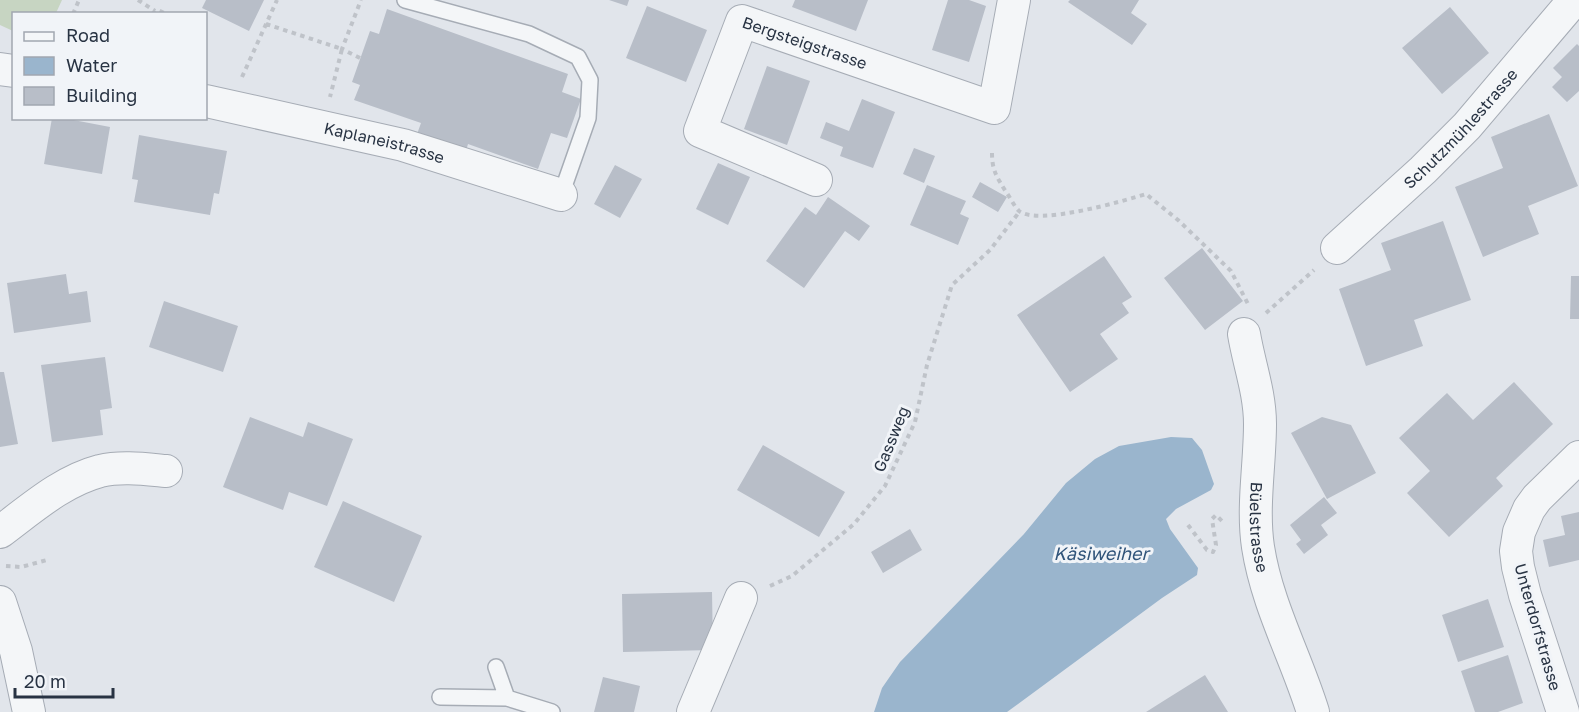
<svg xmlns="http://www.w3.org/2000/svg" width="1579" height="712" font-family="'Golos Text',sans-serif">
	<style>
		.green { fill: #c7d5c2 }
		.water { fill: #9ab5cd }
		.building { fill: #b8bec8 }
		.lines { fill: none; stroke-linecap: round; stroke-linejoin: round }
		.service-casing { stroke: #a6acb5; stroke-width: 18 }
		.minor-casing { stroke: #a6acb5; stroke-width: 34 }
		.path { stroke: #bfc3c9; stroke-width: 4; stroke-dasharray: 4.5 4.5; stroke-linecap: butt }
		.service { stroke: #f4f6f8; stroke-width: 15 }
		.minor { stroke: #f4f6f8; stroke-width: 32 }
		.labels { text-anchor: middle; stroke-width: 6; stroke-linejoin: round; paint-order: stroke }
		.street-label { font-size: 16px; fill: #283343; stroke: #f1f4f8 }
		.water-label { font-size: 18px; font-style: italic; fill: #30547a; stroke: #f1f4f8 }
	</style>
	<rect width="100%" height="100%" fill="#e1e5eb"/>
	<path class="green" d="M0,0H62L56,13L14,14L13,31L0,25Z"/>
	<path class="water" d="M1171,437L1192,438L1202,450L1214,484L1211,490L1176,509L1166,519L1170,529L1198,568L1197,575L1162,598L1007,712H874L882,688L900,662L1024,534L1066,483L1095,459L1119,446Z"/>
	<path class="building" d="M206,0H264L249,31L202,8Z
		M609,0H629L627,6Z
		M795,0H868L856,31L792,7Z
		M948,0H969L986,6L969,62L932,50Z
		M1070,0H1139L1131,13L1147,24L1132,45L1068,2Z
		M647,6L707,30L686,82L626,58Z
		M1450,7L1489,53L1442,94L1402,48Z
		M387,9L568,74L562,92L581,99L567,138L551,133L538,169L468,144L465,154L416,137L421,123L354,100L360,85L352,82L370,31L379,34Z
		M1577,44L1579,46V91L1567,102L1552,87L1562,77L1553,68Z
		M767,66L810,81L787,145L744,129Z
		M862,99L895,112L873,168L840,156L843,147L820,138L826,122L849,131Z
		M1549,114L1578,186L1528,206L1539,234L1483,257L1455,187L1503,168L1491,137Z
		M52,118H63L110,127L102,174L44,164Z
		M139,135L227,151L219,194L214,193L210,215L134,202L138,180L132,179Z
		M914,148L935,156L924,183L903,174Z
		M718,163L750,177L728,225L696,209Z
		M615,165L642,179L620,218L594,204Z
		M980,182L1007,197L998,212L972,197Z
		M927,185L966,201L960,214L969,218L958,245L910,225Z
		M828,197L870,226L859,241L845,231L804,288L766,261L805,207L816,215Z
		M1443,221L1471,300L1414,320L1423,346L1366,366L1339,289L1391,270L1381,243Z
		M1202,248L1243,301L1205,330L1164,278Z
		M1104,256L1132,297L1122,303L1129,313L1100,334L1118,359L1070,392L1017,315Z
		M66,274L69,294L87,291L91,322L14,333L7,283Z
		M1571,276H1579V319H1570Z
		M164,301L238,326L223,372L149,347Z
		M105,357L112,408L100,410L103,435L52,442L41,365Z
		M0,372H4L18,444L0,447Z
		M1514,382L1553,424L1496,478L1503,486L1449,537L1407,493L1430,471L1399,438L1447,393L1473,420Z
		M250,417L303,437L308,422L353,439L327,506L289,492L283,510L223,487Z
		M1322,417L1351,425L1376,473L1327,499L1291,433Z
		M763,445L845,492L819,537L737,490Z
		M1324,497L1337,513L1321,525L1328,535L1304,554L1296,544L1301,540L1290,525Z
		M343,501L422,536L394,602L314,567Z
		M1579,512V560L1549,567L1543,540L1565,535L1561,516Z
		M910,529L922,550L883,573L871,552Z
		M712,592L713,650L623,652L622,594Z
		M1488,599L1504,647L1458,662L1442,615Z
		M1508,655L1523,703L1498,712H1475L1461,671Z
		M1205,675L1228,712H1146L1165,700Z
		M603,677L640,686L634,712H594Z"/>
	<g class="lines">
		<g class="service-casing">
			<path id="service" d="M405,0L529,34L578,57L590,80L588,118L561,195
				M496,667L507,698L552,712
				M440,697L507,698"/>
		</g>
		<g class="minor-casing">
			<g id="minor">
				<path d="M0,69L14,71"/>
				<path id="s1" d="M206,101L403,145L561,195"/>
				<path id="s2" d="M816,180L700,131L742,21L994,108L1014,0"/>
				<path id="s3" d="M1337,248L1423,170L1467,126L1574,0"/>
				<path id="s4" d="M1244,334C1249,364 1260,393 1260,424C1260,464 1252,507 1258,547C1267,605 1296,657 1313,712"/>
				<path d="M0,532C31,509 62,481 100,471C121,466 144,469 166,471"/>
				<path d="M0,602L16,651L29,712"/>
				<path d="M693,712L741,598"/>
				<path d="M1563,712L1525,595L1518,567L1516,551L1519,532L1529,509L1537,498L1579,457"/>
			</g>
		</g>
		<path class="path" d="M138,0L155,11
			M73,14L79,0
			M152,14L158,10L166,14
			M266,24L342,49L330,97
			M360,58L342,49L361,0
			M242,77L277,0
			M992,153C992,171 997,177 1006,192C1010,197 1014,206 1019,211C1038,226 1123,201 1146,194L1178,220L1231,271L1248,304
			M1266,313L1314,270
			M1188,525L1207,550L1213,552L1216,545L1212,519L1216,515L1223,522
			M6,566L21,567L47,560
			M770,586L792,576L854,524L885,486L915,422L927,365L952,285L990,250L1020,211"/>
		<use href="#service" class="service"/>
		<use href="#minor" class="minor"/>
	</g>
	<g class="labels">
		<g class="street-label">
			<text dy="6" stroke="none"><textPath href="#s2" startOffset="310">Bergsteigstrasse</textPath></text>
			<text dy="6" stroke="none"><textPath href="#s3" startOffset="172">Schutzmühlestrasse</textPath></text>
			<text dy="6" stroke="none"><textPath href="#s1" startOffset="183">Kaplaneistrasse</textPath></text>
			<text transform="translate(891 439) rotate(-68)" y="6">Gassweg</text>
			<text dy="6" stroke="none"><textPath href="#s4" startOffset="195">Büelstrasse</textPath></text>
			<text transform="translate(1538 627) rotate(74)" y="6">Unterdorfstrasse</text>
		</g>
		<g class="water-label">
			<text x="1101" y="560">Käsiweiher</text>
		</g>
	</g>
	<rect x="12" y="12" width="195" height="108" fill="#f1f4f8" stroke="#a1a7b0" stroke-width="1.5"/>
	<rect x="24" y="32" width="30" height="9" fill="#f4f6f8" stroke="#a1a7b0" stroke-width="1.5"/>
	<text x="66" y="42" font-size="18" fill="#283343">Road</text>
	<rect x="24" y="57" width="30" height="18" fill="#9ab5cd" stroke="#a1a7b0" stroke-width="1.5"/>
	<text x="66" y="72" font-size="18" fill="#283343">Water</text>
	<rect x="24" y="87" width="30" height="18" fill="#b8bec8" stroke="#a1a7b0" stroke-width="1.5"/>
	<text x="66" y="102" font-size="18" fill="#283343">Building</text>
	<path d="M15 688v9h98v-9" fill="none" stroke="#283343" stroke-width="3"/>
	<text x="24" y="688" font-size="18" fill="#283343" stroke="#f1f4f8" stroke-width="4.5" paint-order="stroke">20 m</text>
</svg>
